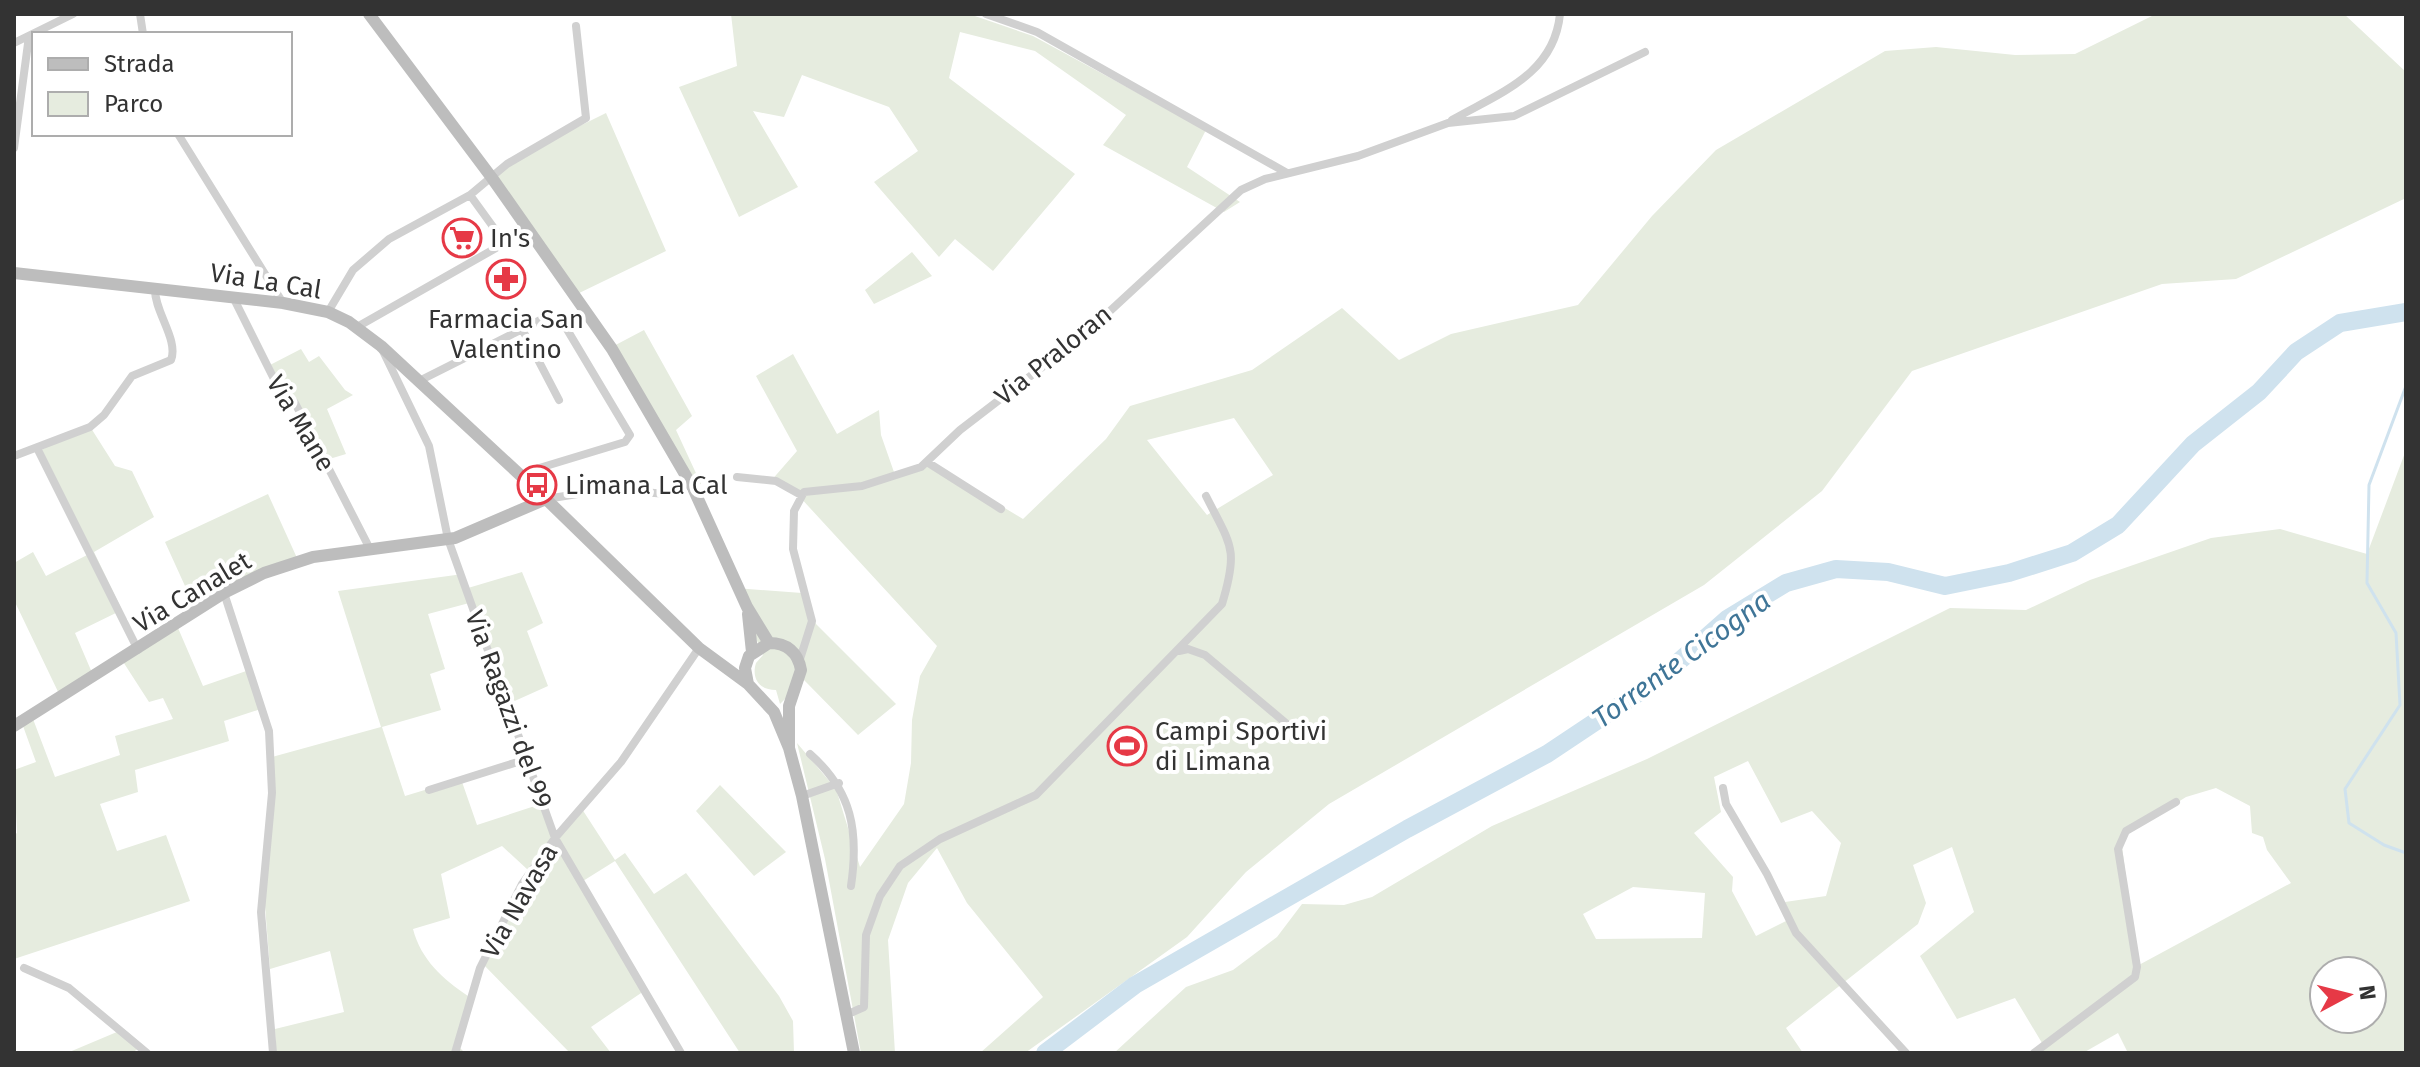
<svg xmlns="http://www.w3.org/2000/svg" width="2420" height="1067" font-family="'Fira Sans',sans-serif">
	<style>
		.green { fill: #e6ecdf; fill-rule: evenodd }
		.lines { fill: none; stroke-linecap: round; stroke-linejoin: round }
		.stream { stroke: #cfe2ee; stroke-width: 3 }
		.river { stroke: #cfe2ee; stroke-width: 18 }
		.street { stroke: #d0d0d0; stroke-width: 8 }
		.secondary { stroke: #bdbdbd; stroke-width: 12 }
		.labels { text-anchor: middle; stroke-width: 8; stroke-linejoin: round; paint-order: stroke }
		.poi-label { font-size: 26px; fill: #333; stroke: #fff; text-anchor: start }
		.street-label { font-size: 26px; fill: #333; stroke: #fff }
		.water-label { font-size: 28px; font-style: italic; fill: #3f7597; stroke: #fff }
	</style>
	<rect width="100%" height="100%" fill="#fff"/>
	<path class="green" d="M731,14H969L1033,36L1206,130L1187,167L1240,202L1224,212L1103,145L1126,115L1035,51L960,32L949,78L1075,174L993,271L955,239L939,257L874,182L918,151L889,107L802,75L784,117L753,111L798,187L739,217L679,87L737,66Z
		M2156,14H2344L2406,72V198L2236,279L2162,284L1912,371L1822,491L1704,585L1329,804L1246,872L1187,937L1025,1053H980L1043,997L967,903L937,848L908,883L888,940L895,1053H861L825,859L797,743L836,789L860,867L904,804L911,763L912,720L920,676L937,646L798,495L770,482L797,451L756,376L793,354L837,434L879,410L881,435L895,475L915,468L925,460L1023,519L1106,439L1130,406L1252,370L1342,308L1399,360L1451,334L1578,305L1652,216L1716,150L1885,51L1936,47L2015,55L2075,54ZM1234,418L1273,475L1207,515L1147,440Z
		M606,113L666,251L573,296L488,178L507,162Z
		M912,252L932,276L874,304L865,290Z
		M644,330L692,416L676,430L701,484L693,485L608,349Z
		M301,349L309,362L319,356L345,390L353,395L327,409L346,454L326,460L270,365Z
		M89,425L115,466L132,471L154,517L94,552L122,610L75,633L93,675L62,700L14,600V563L33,552L46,576L93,552L41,450Z
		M2406,450V1053H2128L2118,1033L2083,1053H2029L2042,1043L2015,998L1957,1019L1920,956L1974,912L1952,847L1913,865L1926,903L1918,924L1786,1028L1803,1053H1114L1186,987L1233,970L1277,937L1302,904L1344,905L1372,897L1492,826L1647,759L1950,608L2026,610L2090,580L2211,538L2280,529L2367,554ZM1748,761L1781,823L1812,811L1841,843L1826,896L1785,902L1792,918L1756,936L1732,891L1733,877L1694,833L1721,812L1714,777ZM2216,788L2250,806L2252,833L2263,837L2267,850L2291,883L2137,966L2121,838L2186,797ZM1633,887L1705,893L1702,938L1596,939L1583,914ZM2324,971H2372V1019H2324Z
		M268,494L297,558L195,608L165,542Z
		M522,572L543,623L527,631L548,686L508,704L473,602L428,614L445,669L430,674L441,710L382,727L405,796L461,779L477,825L544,803L557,837L582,809L615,860L625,853L654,894L686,873L779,996L793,1021L794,1053H740L615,861L583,881L647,989L591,1027L611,1053H570L481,962L528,870L502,846L441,874L450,918L413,929C421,960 443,979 468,996L459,1047L465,1053H276L275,1029L344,1012L330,951L270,969L264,893L272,757L381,727L338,591L463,574L468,588Z
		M735,588L802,593L816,624L896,704L858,735L804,680L780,704L776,690C760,690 751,679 756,663L763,655Z
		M175,621L203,686L252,669L264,708L224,721L229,741L135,770L138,792L100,804L117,851L166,835L190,901L14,959V835L17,833L14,770L36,762L23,726L33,719L55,777L120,755L115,736L173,719L163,698L149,702L120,657Z
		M720,785L786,852L754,876L696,811Z
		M124,1029L143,1045L132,1053H67Z"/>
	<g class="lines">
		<path class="stream" d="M2406,386L2369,485L2367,583L2396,633L2400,705L2345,789L2349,823L2384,845L2406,853"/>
		<path class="river" d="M1045,1053L1135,985L1407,829L1547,754L1658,680L1727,619L1786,583L1836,569L1888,572L1945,586L2009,573L2072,553L2118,525L2193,444L2259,392L2296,352L2340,323L2406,312"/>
		<path class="street" d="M140,14L143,34
			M986,14L1037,32L1287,173
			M14,43L73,14
			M1452,120C1499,93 1554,75 1560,14
			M178,134L283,303
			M14,148L29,36
			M233,297L275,381L295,403L370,549
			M328,312L353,270L389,239L470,195L507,164L586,118L576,26
			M357,327L496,248L499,235L470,195
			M522,329L559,400
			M383,351L429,446L448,539L555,838L681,1053
			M419,381L550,315L559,316L630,435L625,442L536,469L524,479
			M37,448L138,650
			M14,456L90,427L104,415L132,376L171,360C179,340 154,311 155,289
			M927,462L1001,509
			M737,477L776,481L801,495
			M546,499L609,489L666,494
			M224,593L269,731L272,793L261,912L273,1053
			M1179,651L1188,649L1205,655L1300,735
			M800,659L812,621L793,549L794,511L804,492L862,486L921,467L960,430L1084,335L1241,190L1265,179L1358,156L1448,123L1514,116L1645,52
			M810,754C852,791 859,831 851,886
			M1723,788L1726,804L1767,874L1796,933L1906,1053
			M429,790L527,759
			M802,796L839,783
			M24,968L69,988L147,1053
			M846,1015L864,1007L866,935L880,896L900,866L940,839L1036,795L1222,604C1239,548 1231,546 1206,496
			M455,1053L480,968L522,884L555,838L621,762L699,648
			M2034,1053L2135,977L2137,967L2118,849L2126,831L2176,802"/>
		<path class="secondary" d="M369,14L492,178L612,349L693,488L747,607L769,643
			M14,273L283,303L328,312L349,322L381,346L546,499L699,648L748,684
			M748,614L752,652
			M14,726L224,593L264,573L313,557L455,538L546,499
			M789,748V706L801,670C798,652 787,643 769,643L749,656L745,668L748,684L774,712L789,748L802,796L854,1053"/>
	</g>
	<defs>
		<g id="supermarket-ring" transform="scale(2)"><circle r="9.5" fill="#fff" stroke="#e63946" stroke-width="1.5"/><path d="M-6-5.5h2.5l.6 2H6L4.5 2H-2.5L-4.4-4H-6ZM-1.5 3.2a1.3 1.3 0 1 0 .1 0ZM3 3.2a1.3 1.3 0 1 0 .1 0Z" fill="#e63946"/></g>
		<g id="pharmacy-ring" transform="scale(2)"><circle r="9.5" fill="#fff" stroke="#e63946" stroke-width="1.5"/><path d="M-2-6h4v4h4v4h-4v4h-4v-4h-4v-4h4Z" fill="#e63946"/></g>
		<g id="bus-ring" transform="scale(2)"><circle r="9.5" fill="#fff" stroke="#e63946" stroke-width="1.5"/><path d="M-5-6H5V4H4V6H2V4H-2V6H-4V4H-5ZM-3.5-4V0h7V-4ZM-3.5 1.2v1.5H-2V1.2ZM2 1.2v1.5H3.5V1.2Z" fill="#e63946"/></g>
		<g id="stadium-ring" transform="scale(2)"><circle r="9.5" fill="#fff" stroke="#e63946" stroke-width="1.5"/><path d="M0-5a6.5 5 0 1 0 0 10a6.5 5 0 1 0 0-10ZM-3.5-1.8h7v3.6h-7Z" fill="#e63946"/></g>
	</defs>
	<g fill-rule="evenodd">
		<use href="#supermarket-ring" x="462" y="238"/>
		<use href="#pharmacy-ring" x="506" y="279"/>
		<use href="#bus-ring" x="537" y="485"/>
		<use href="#stadium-ring" x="1127" y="746"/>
	</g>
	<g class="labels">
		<g class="poi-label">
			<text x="490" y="247">In's</text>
			<text x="506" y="328" text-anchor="middle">Farmacia San<tspan x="506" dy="30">Valentino</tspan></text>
			<text x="565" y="494">Limana La Cal</text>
			<text x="1155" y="740">Campi Sportivi<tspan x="1155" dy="30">di Limana</tspan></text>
		</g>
		<g class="street-label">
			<text transform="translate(266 281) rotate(9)" y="9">Via La Cal</text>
			<text transform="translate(1053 355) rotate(-39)" y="9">Via Praloran</text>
			<text transform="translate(301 423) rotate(59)" y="9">Via Mane</text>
			<text transform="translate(192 592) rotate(-31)" y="9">Via Canalet</text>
			<text transform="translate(509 709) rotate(70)" y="9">Via Ragazzi del 99</text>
			<text transform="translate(519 901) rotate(-60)" y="9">Via Navasa</text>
		</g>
		<g class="water-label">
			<text transform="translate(1681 659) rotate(-36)" y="10">Torrente Cicogna</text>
		</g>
	</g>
	<rect width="2420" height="1067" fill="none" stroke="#333333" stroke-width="32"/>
	<rect x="32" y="32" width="260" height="104" fill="#ffffff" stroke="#adadad" stroke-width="2"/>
	<rect x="48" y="58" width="40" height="12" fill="#bdbdbd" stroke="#adadad" stroke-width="2"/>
	<text x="104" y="72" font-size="24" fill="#333333">Strada</text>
	<rect x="48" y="92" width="40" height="24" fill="#e6ecdf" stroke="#adadad" stroke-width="2"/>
	<text x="104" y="112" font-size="24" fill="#333333">Parco</text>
	<g transform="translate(2348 995) rotate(83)"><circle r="38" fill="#ffffff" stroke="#adadad" stroke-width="2"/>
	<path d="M0-6L14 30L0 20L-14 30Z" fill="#e63946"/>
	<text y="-12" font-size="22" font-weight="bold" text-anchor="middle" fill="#333333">N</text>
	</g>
</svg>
